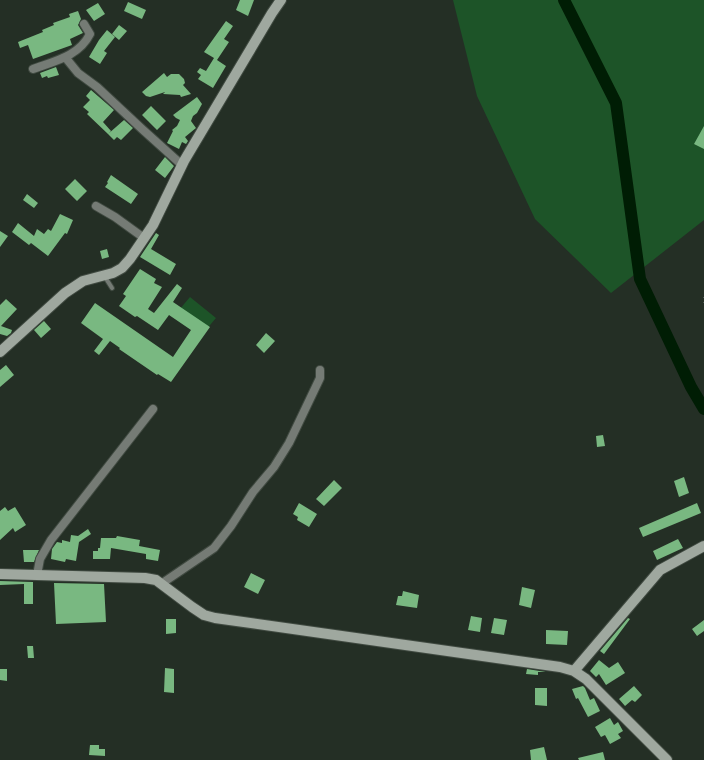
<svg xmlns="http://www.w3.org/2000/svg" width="704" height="760" font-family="Manrope,sans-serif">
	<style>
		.green { fill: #1d5428 }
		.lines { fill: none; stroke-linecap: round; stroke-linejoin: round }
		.river { stroke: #001d04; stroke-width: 12 }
		.building { fill: #79b881 }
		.lane-casing { stroke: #404a41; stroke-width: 6 }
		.street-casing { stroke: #404a41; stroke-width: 10 }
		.secondary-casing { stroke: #404a41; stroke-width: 12 }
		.path { stroke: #7d867e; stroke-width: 1; stroke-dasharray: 1 4; stroke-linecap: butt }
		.lane { stroke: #757b75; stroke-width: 4 }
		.street { stroke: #757b75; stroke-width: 8 }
		.secondary { stroke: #9fa89f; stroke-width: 10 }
	</style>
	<rect width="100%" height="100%" fill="#242f25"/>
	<path class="green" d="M453,0H704V220L611,293L535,219L477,96Z
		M190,297L216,318L205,331L179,310Z"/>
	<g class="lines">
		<path class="river" d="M564,0L616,103L640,279L691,387L704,409"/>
	</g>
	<path class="building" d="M240,0H254L248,16L236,10Z
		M128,2L146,10L142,19L124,11Z
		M98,3L105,14L94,21L86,10Z
		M78,11L81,19L78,25L83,33L70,39L72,45L33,59L28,45L20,48L18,42L43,32L42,30L54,25L53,23L70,17L69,14Z
		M226,21L233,26L224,39L229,42L217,60L226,66L213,88L198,79L201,75L197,72L200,68L206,71L214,58L204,52Z
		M119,25L127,31L119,40L112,34Z
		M107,30L115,37L104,51L107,53L100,64L89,57L99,40Z
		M56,67L59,75L48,78L47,76L42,78L40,73Z
		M164,73L167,77L171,74H179L184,79L185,83L183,85L191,94L181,97L180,95L163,94L165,92L150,97L146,96L142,92Z
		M91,90L114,110L103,122L111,131L108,134L87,114L89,112L83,107L90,100L86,96Z
		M197,97L202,104L197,113L193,116L191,121L196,128L185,137L188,141L186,144L182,142L179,149L167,143L173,131L172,130L177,126L180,120L176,118L173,115Z
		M151,106L166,121L157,130L142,115Z
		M124,120L133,128L121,140L117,137L114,140L108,134Z
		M704,126V149L694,144Z
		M165,157L174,166L165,178L155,170Z
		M111,175L138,194L131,204L105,187L108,183L107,182Z
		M75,179L87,191L77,201L65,189Z
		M27,194L38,203L34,208L23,200Z
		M60,214L73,220L67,234L65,233L48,256L31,243L29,245L12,232L18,223L34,236L37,229L44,234L48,229L51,231Z
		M0,231L8,236L0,247Z
		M156,233L159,235L151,249L176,264L170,275L140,257Z
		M107,249L109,257L102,259L100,251Z
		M140,269L156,279L154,283L162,287L148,309L154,313L177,284L182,288L173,302L210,327L171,382L158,374L157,375L119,349L120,348L110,341L99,355L94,351L103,339L81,323L95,303L173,357L191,330L169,315L158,330L137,316L135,317L119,306L126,296L123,294Z
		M6,299L17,309L1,326L12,330L11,333L7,336L0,334V305Z
		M44,321L51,329L41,338L34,330Z
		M266,333L275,341L264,353L256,345Z
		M6,365L14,375L0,387V370Z
		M603,435L605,446L597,447L596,436Z
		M684,477L689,493L679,497L674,481Z
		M334,480L342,488L324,506L316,499Z
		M299,503L317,514L309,527L297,520L298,517L293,514Z
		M697,503L701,513L643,537L639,528Z
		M5,507L8,511L15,507L26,525L15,532L13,528L0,540V511Z
		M88,529L91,534L79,542L76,561L66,559L65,562L51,559L52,549L57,542L62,543V540L70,542L71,535L78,536Z
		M117,536L140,540L139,546L160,550L158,561L146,559V554L111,548L110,559H93V551H98V548H100L101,538H116Z
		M678,539L683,548L657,560L653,551Z
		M23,550H39L34,562H24Z
		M251,573L265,580L258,594L244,587Z
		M0,581L33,582V604H24V584L0,585Z
		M54,583L104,584L106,622L56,624Z
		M522,587L535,590L531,608L519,605Z
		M403,591L419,595L417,608L396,605L398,596H402Z
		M471,616L482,618L480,632L468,630Z
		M494,618L507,620L504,635L491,633Z
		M628,618L630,619L604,654L600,651Z
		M166,619H176V633L166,634Z
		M704,620V631L697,636L692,629Z
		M546,630L568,631L567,645L546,644Z
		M27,646H33L34,658H28Z
		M599,660L609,668L618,662L625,673L606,685L599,674L596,677L590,671Z
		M165,668L174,669V693L164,692Z
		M0,669H7V681L0,680Z
		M527,669L546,672H538V675L526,674Z
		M583,686L585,688L590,700L594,698L600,711L588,717L578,698L576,699L572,689Z
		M634,686L642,695L635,702L632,700L625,706L619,699Z
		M535,688H547V706L535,705Z
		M610,718L614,725L618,722L623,731L618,734L621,738L610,744L605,735L601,737L595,727Z
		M90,745H99V749H105V756L89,755Z
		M544,747L547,760H531L530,750Z
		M603,752L605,760H579L578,758Z"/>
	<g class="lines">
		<g class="lane-casing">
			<path id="lane" d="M105,277L112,288"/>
		</g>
		<g class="street-casing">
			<path id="street" d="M65,57L78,73L97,87L142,129L182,165
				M33,69C55,61 79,56 90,34L84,24
				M96,206L115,217L144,238
				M37,575L40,559L51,540L153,409
				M161,584L214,548L231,526L253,492L274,467L289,443L320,378V370"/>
		</g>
		<g class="secondary-casing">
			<path id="secondary" d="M0,352L65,293L83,281L113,273L122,268L130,259L153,225L184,161L272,13L281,0
				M0,574L145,578L156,580L192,607L204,615L215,618L560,667L574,671L586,679L667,760
				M574,671L660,570L704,546"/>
		</g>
		<path class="path" d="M704,297V304"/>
		<use href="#lane" class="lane"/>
		<use href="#street" class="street"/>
		<use href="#secondary" class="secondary"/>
	</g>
</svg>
